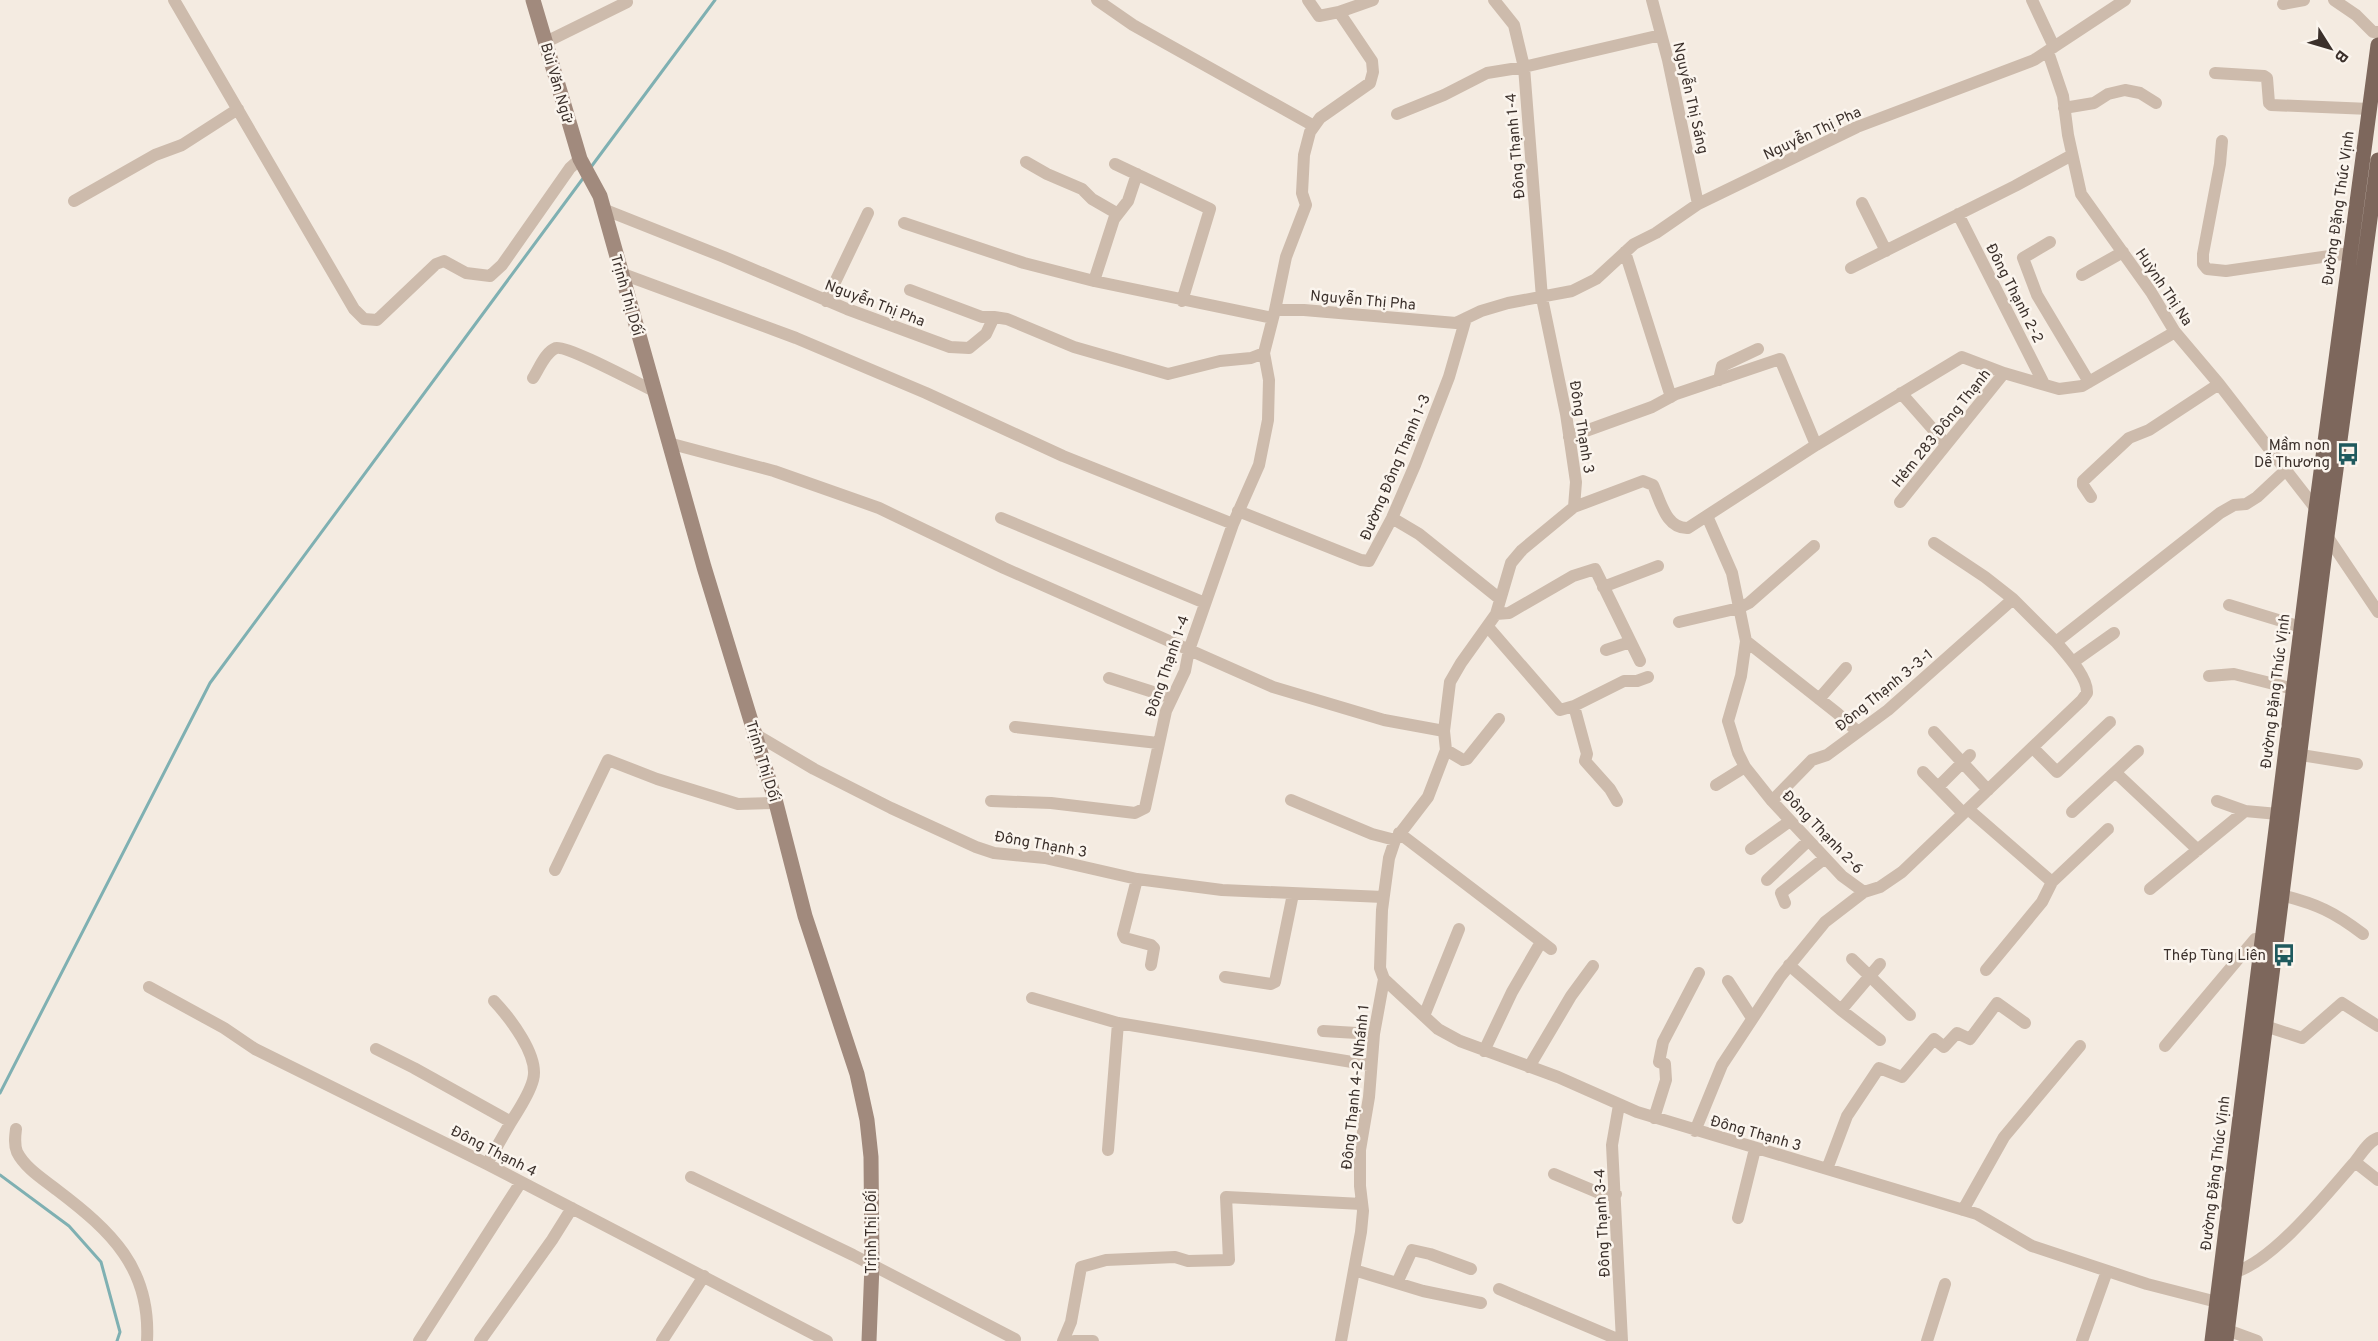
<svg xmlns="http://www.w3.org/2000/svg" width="2378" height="1341" font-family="Overpass,sans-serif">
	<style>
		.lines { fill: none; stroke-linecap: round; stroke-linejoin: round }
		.stream { stroke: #7fb0b2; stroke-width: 3 }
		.minor { stroke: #cdbbac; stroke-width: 12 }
		.secondary { stroke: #a18a7d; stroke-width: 15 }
		.primary { stroke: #7d675c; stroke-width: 15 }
		.labels { text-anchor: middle; stroke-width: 5; stroke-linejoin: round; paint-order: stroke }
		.street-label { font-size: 15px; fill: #3b302b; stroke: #fbf5ee }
		.poi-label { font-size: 15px; fill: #3b302b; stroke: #fbf5ee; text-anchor: end }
	</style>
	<rect width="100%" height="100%" fill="#f4ebe1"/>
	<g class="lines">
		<path class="stream" d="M591,167L715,0
			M0,1093L210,683L584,177
			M0,1175L69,1226L101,1262L120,1332L117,1341"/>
		<path class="minor" d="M174,0L354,309L364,319L377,320L436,264L444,261L466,273L490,276L502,265L570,168L580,159
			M1097,0L1133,25L1314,126
			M1308,0L1319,16L1339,12
			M1494,0L1514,25L1524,67L1542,298L1566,414L1576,482L1574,507L1522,550L1511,563L1496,614L1461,663L1450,682L1444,731L1446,750L1428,797L1395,840L1389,858L1382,910L1380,968L1384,979L1438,1029L1460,1041L1558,1077L1637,1112L1977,1214L2032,1246L2147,1284L2217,1302
			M1652,0L1668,60L1698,204
			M2032,0L2054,47
			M2334,0L2356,15L2373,32H2378
			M2283,4L2304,0
			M546,42L627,2
			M2048,52L2063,96L2068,135L2081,194L2151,292L2175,332L2219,384L2316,509
			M2215,73L2264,76L2267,78L2269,103L2271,105L2370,109
			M2064,108L2094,103L2108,94L2125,90L2140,93L2156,103
			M1397,114L1444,95L1487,73L1524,67L1661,35
			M2222,141L2220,164L2203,254V264L2207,269L2226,271L2350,253
			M1026,162L1047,174L1082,189L1092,199L1118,214
			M1115,164L1210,209L1182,301
			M74,201L155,155L182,145L238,109
			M1862,203L1886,251
			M603,209L724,257L847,309L950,347L969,348L986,334L994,317L1007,319L1074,347L1168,374L1220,361L1251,358L1264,353L1275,310H1304L1456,323L1481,311L1508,303L1572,291L1596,279L1634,244L1656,233L1698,204L1857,127L2034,60L2125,0
			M1958,214L2044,384
			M904,223L1024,263L1094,281L1272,318
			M2050,242L2023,258L2037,295L2089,382
			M1625,252L1671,397
			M1851,268L2015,186L2072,155
			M620,273L796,338L926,393L1063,456L1233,524
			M2082,275L2123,252
			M1094,281L1114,219L1128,201L1137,174
			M910,290L982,317H994
			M826,301L868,213
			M1275,310L1286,257L1306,205L1302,193L1304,155L1310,132L1320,118L1370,83L1373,72L1372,61L1339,12L1373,0
			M533,378C539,369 545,352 556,348C567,345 641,385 656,392
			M1719,380L1722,366L1758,349
			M1901,393L1946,444
			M1569,437L1652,407L1676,394L1780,359L1816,445
			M672,444L774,471L879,508L1004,568L1273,687L1384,720L1444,731
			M2091,497L2083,485V481L2129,438L2149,430L2219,384
			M1900,502L2004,373
			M1574,507L1643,481L1653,485C1661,502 1666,529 1688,528L1816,445L1962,357L2004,373L2059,389L2082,386L2175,332
			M1238,511L1361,560L1369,561L1392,518L1415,465L1449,377L1466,318
			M1707,516L1732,573L1746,641L1741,676L1728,721L1738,753L1745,767L1772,801L1842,876L1864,892L1880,887L1902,872L2082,700L2087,693C2088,677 2066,654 2056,642
			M1001,518L1205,603
			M1392,518L1419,534L1500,599
			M2327,536L2378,612
			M1934,543L1985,577L2013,599L2056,642L2220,513L2234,505L2246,504L2257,497L2286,470
			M1603,587L1658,566
			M2229,605L2301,627
			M1496,614L1509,613L1573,576L1595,569L1640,661
			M1679,622L1739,608L1749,603L1814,546
			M1488,627L1560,710L1574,706L1624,681H1637L1648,677
			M1746,641L1837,713L1858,732
			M1606,650L1630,642
			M2073,662L2114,633
			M2209,676L2234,674L2294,689
			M1109,678L1172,698
			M1819,699L1846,668
			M1574,706L1587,754L1585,761L1610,789L1617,801
			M1015,727L1158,743
			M1934,732L1988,790
			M755,734L814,769L891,808L976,847L994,853L1045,858L1137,879L1222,890L1383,897
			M2033,748L2057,772L2110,722
			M1446,750L1463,760L1467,759L1499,719
			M2301,755L2357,764
			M1923,772L1963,813
			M2115,772L2198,850
			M1716,785L1745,767
			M1939,786L1970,755
			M1291,800L1372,834L1395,840
			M991,801L1051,803L1135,813L1145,808L1166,711L1185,671L1189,650L1233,524L1259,465L1268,420L1269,380L1264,353
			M1772,801L1812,760L1827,755L1888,710L2013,599
			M2217,801L2245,811
			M1968,809L2052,882L2042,902L1986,970
			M2072,812L2138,751
			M1399,833L1551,949
			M1751,849L1790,821
			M555,870L608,760L657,779L738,804L776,803
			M1137,879L1123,934L1125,938L1151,945L1154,948L1151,965
			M1767,880L1808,841
			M2052,882L2108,829
			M2150,889L2245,811L2278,814
			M2281,895C2317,904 2334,912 2363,934
			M1785,903L1781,893L1825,858
			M1852,959L1910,1015
			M1789,965L1841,1010L1880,1040
			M1225,977L1271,984L1275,982L1293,894
			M1728,981L1752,1018
			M149,987L224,1028L255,1049L487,1164L827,1341
			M1032,998L1118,1023L1370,1065
			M494,1001C509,1017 540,1056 533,1080C529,1095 519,1109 511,1122
			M1841,1010L1880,964
			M1424,1016L1459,929
			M2265,1026L2302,1038L2342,1003L2378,1026
			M1323,1031L1374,1034
			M2165,1046L2255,939H2262
			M376,1049L414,1068L511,1122L487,1164
			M1484,1051L1512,992L1541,942
			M1529,1067L1571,996L1593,966
			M1619,1105L1612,1145L1622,1341
			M1654,1118L1666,1080L1665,1064L1659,1062L1663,1042L1699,973
			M16,1129C15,1137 14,1144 17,1152C25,1168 43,1179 57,1190C111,1231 151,1268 147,1341
			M1695,1131L1722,1065L1780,977L1825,922L1864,892
			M1108,1150L1118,1023
			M2355,1162L2378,1180
			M1827,1169L1847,1116L1879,1068L1902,1077L1934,1039L1944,1047L1957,1033L1970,1039L1997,1003L2025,1023
			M1554,1174L1604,1195L1616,1194
			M691,1177L853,1255L1015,1339
			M1963,1210L2004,1137L2080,1046
			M1738,1218L1755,1149
			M1354,1270L1423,1291L1481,1303
			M2235,1272C2273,1261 2326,1195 2353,1164C2361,1155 2367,1142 2378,1138
			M1397,1283L1412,1250L1430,1254L1471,1269
			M1499,1289L1622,1341
			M2227,1330L2257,1341
			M419,1341L521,1182
			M480,1341L552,1240L572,1208
			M662,1341L704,1276
			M1063,1341L1071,1322L1081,1267L1106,1260L1175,1257L1188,1261L1229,1260L1226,1197L1362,1204
			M1074,1341H1093
			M1341,1341L1361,1232L1363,1211L1360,1186V1150L1369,1097L1374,1034L1384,979
			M1927,1341L1945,1284
			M2082,1341L2107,1271"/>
		<path class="secondary" d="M533,0L580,159L600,196L704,567L776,803L805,916L857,1074L867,1120L871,1157L872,1265L869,1341"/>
		<path class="primary" d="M2212,1341L2316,509L2378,45
			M2226,1341L2327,536L2378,160"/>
	</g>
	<defs>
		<g id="bus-bare" transform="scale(1.8)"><path d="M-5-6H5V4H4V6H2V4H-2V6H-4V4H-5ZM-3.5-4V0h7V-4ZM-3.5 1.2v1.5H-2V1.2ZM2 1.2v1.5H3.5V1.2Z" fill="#1f5a5e" stroke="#fbf5ee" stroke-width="2.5" paint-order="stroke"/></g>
	</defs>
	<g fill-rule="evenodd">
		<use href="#bus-bare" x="2348" y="454"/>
		<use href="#bus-bare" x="2284" y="955"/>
	</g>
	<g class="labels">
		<g class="street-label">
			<text transform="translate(557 83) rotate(74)" y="5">Bùi Văn Ngữ</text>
			<text transform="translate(1691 98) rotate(77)" y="5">Nguyễn Thị Sáng</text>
			<text transform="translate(1812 133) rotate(-25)" y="5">Nguyễn Thị Pha</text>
			<text transform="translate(1515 146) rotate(-95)" y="5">Đông Thạnh 1-4</text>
			<text transform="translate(2338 208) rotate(-82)" y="5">Đường Đặng Thúc Vịnh</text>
			<text transform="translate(2164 287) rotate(56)" y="5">Huỳnh Thị Na</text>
			<text transform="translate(2015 293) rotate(63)" y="5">Đông Thạnh 2-2</text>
			<text transform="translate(627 295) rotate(74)" y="5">Trịnh Thị Dối</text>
			<text transform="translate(1363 300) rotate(5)" y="5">Nguyễn Thị Pha</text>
			<text transform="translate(875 303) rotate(21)" y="5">Nguyễn Thị Pha</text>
			<text transform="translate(1582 427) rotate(81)" y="5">Đông Thạnh 3</text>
			<text transform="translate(1941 428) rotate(-51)" y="5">Hẻm 283 Đông Thạnh</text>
			<text transform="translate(1395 467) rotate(-67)" y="5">Đường Đông Thạnh 1-3</text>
			<text transform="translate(1167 666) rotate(-71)" y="5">Đông Thạnh 1-4</text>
			<text transform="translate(1884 690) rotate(-39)" y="5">Đông Thạnh 3-3-1</text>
			<text transform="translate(2275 691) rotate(-83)" y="5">Đường Đặng Thúc Vịnh</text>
			<text transform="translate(763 761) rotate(73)" y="5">Trịnh Thị Dối</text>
			<text transform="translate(1823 832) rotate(46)" y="5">Đông Thạnh 2-6</text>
			<text transform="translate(1041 844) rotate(10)" y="5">Đông Thạnh 3</text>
			<text transform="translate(1355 1087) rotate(-84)" y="5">Đông Thạnh 4-2 Nhánh 1</text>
			<text transform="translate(1756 1133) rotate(16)" y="5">Đông Thạnh 3</text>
			<text transform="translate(494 1151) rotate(27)" y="5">Đông Thạnh 4</text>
			<text transform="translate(2215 1173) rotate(-83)" y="5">Đường Đặng Thúc Vịnh</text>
			<text transform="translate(1602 1223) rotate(-93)" y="5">Đông Thạnh 3-4</text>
			<text transform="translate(871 1232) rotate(-90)" y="5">Trịnh Thị Dối</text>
		</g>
		<g class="poi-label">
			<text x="2330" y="450">Mầm non<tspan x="2330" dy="17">Dễ Thương</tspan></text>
			<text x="2266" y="960">Thép Tùng Liên</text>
		</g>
	</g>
	<g transform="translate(2330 48) rotate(127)" stroke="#fbf5ee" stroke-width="4.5" paint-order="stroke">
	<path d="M0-4.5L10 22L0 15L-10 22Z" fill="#3b302b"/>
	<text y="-9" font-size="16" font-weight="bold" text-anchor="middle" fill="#3b302b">B</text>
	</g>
</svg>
